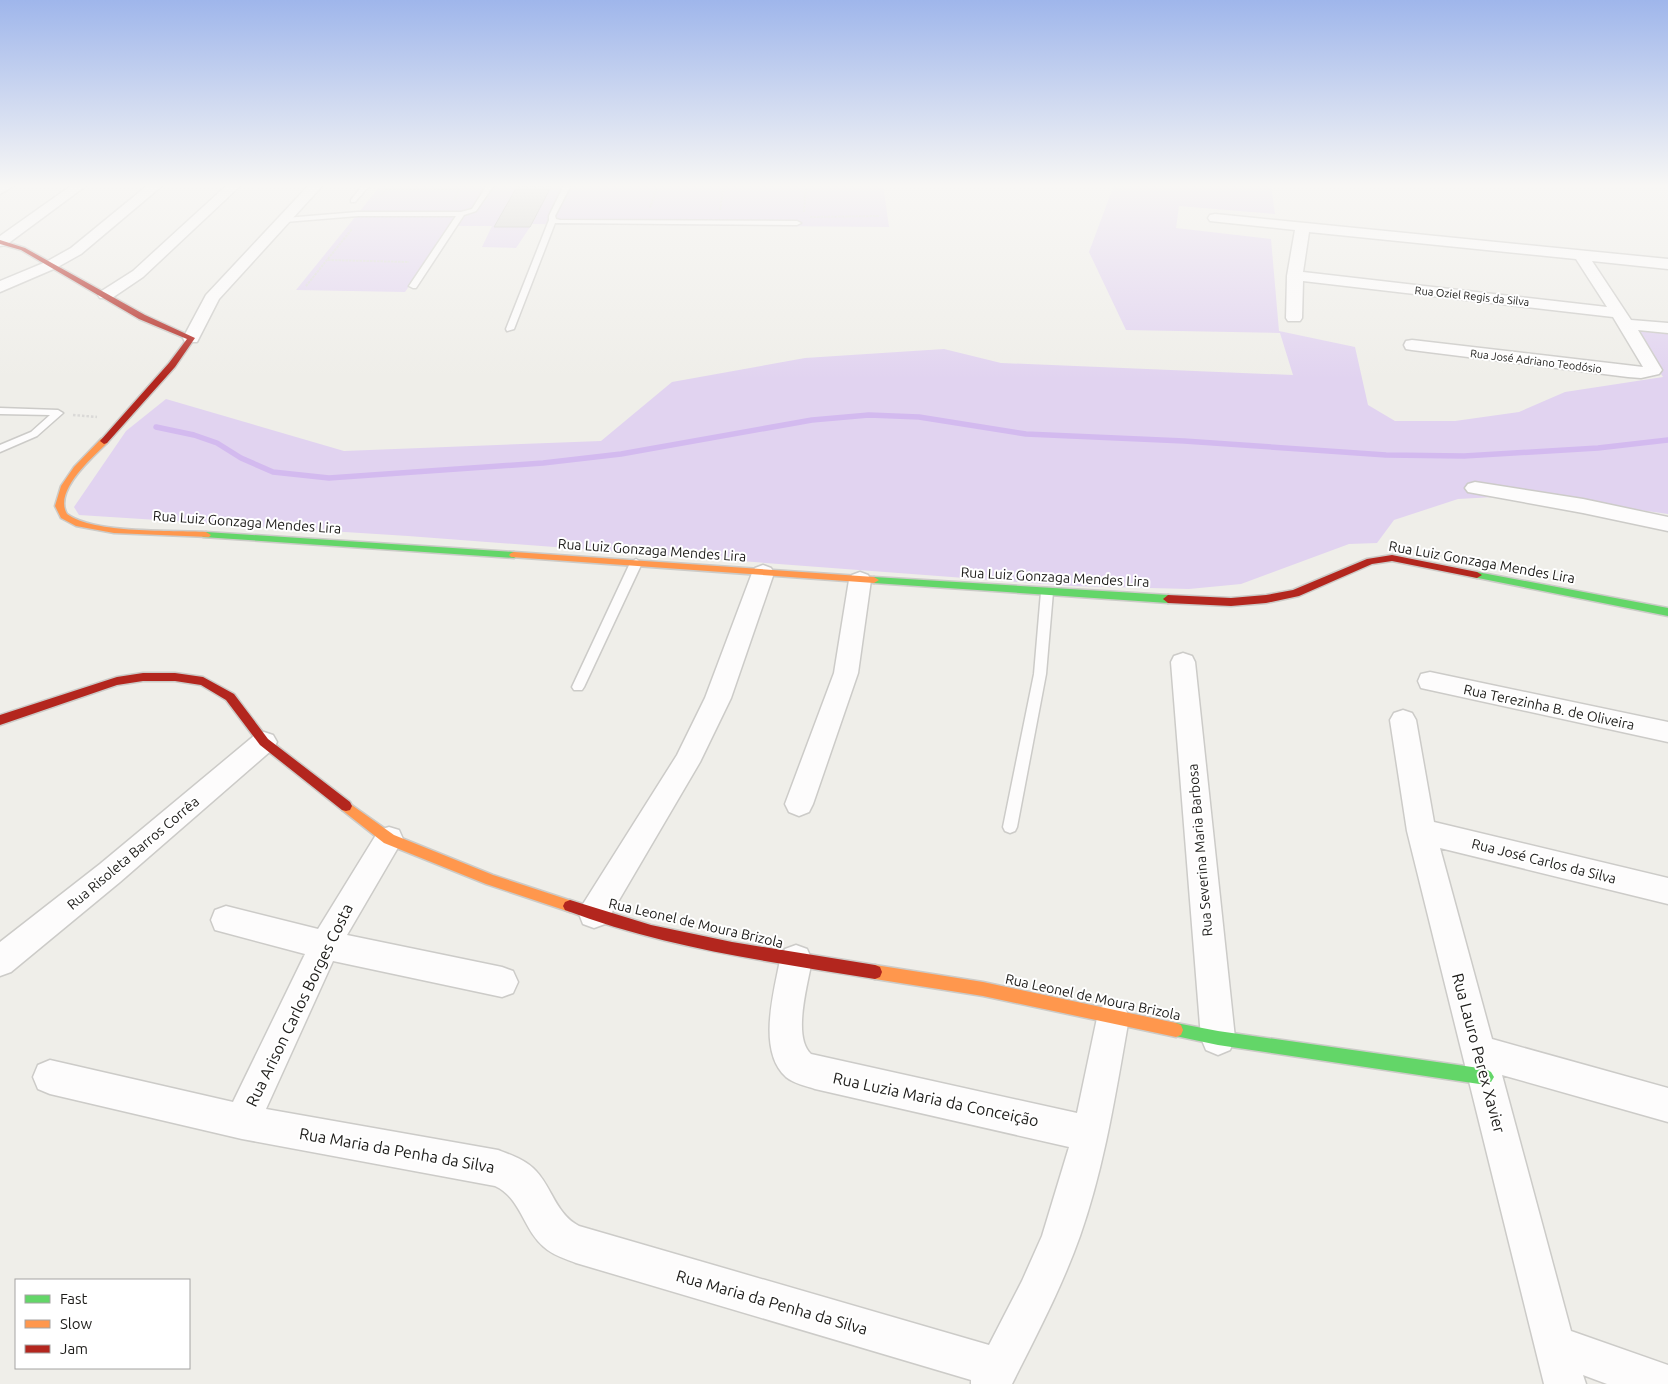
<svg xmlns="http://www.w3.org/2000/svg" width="1668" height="1384" font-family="Ubuntu,sans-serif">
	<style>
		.green { fill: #e1d3f0 }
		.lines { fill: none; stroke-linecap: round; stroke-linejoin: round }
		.stream { stroke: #d3baef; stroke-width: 5.5 }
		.building { fill: #d2d1ce; stroke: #b7b7b3 }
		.lane-casing { stroke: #cccbc8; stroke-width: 3 }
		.street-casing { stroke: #cccbc8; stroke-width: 3 }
		.fast-casing { stroke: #cccbc8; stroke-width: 3 }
		.slow-casing { stroke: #cccbc8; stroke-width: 3 }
		.jam-casing { stroke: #cccbc8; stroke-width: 3 }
		.path-far1 { stroke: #dad9d7; stroke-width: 2; stroke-dasharray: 2.5 1; stroke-linecap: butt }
		.path { stroke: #dad9d7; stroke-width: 2.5; stroke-dasharray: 2.5 2; stroke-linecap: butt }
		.lane { fill: #fdfcfc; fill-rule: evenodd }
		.street { fill: #fdfcfc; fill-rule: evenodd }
		.fast { fill: #63d668; fill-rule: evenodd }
		.slow { fill: #ff974d; fill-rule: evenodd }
		.jam { fill: #b3261e; fill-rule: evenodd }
		.labels { text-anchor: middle; stroke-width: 4; stroke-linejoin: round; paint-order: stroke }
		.far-street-label { font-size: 11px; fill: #1d1c19; stroke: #fff }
		.street-label { font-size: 14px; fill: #1d1c19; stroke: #fff }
		.near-street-label { font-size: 16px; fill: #1d1c19; stroke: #fff }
	</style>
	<rect width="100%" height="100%" fill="#efeee9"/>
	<path class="green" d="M381,185H883L889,227L532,224L516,248L482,247L492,226H453L405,292L296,290Z
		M1114,185H1271L1275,214L1179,206L1176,228L1271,239L1279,331L1355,347L1368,405L1395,421H1455L1519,412L1565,392L1663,377L1630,328L1668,332V514L1532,495L1458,499L1394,520L1377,543L1349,544L1241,584L1189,589L1072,586L408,536L79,515L74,507L126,431L166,399L344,451L601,441L672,382L805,358L944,349L1001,363L1293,375L1280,333L1126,330L1089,252Z"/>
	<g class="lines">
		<path class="stream" d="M156,427L194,435L217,443L241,458L273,472L329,478L543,463L621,454L812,420L869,415L919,417L1026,434L1184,441L1386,455L1464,456L1598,448L1668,440"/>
	</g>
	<path class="building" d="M518,185H552L530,227H494Z"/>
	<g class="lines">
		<g class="lane-casing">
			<path id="lane" d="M363,185H370L355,202H351V200Z
				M487,185H494L476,211L464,215L416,288H413L409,286L456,216H358L285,222L281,220L285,218L358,212H461L472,209Z
				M564,185H571L555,216L556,219L560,220L797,221L801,223L797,225L555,223L514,329L507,331L506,329L549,220V216Z
				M0,408L58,410L63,413L37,436L0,452V445L31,432L50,415L0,414Z
				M636,559L642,563L584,687L582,690H574L572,687L630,563Z
				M1047,588L1053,592L1046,674L1017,827L1015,831L1010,833L1005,831L1003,827L1034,674L1041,592Z"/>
		</g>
		<g class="street-casing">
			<path id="street" d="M0,185H15L0,194Z
				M72,185H87L6,245L0,246V236Z
				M148,185H163L81,254L56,268L0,292V281L46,262L71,248Z
				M227,185H241L143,277L112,298H100L98,295L100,292L133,271Z
				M309,185H323L219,299L197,342H185L183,338L206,295Z
				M1215,214L1668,259V269L1592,261L1631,320L1668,323V333L1638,330L1662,370L1659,374L1641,378L1628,377L1412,350L1406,349L1404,345L1406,341L1412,340L1643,367L1613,317L1303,281L1302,318L1300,321H1288L1286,318L1287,276L1295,230L1210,221L1208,218L1210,215ZM1309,232L1576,259L1607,307L1303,272Z
				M1475,482L1583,499L1668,517V531L1583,513L1468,492L1465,488L1468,484Z
				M763,565L771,568L774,573L731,698L700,762L605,924L594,928L583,924L579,914L583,904L677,755L705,698L752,573L755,568Z
				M860,572L868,575L871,580L858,673L813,804L809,812L799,816L789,812L785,804L834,673L849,580L852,575Z
				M1183,653L1192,656L1195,662L1235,1038L1230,1050L1218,1055L1206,1050L1201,1038L1171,662L1174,656Z
				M1430,672L1668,722V742L1421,688L1418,681L1421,674Z
				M1403,710L1412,713L1416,720L1434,822L1668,878V904L1440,848L1492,1039L1668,1088V1122L1502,1075L1571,1331L1668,1365V1384H1607L1583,1375L1586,1384H1544L1407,831L1390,720L1394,713Z
				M264,732L273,735L277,742L273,749L120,882L11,972L0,976V942L100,864L255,735Z
				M389,827L399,830L403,839L347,935L502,967L513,971L518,982L513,993L502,997L333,961L266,1109L498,1150C511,1155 526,1160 536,1171C552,1188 556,1214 579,1226L989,1345L1022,1281L1042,1236L1069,1147L815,1089C806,1086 793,1083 786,1077C757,1051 774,992 780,960L785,949L796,945L807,949L812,960C808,983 792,1037 811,1054L1077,1113L1097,1018L1101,1007L1113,1002L1125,1007L1129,1018C1116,1091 1105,1165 1080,1236C1062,1287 1036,1336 1012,1384H971V1380L576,1263C566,1259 552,1255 544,1247C523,1229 521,1198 495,1186L242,1139L50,1094L38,1089L33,1077L38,1065L50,1060L233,1102L305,954L215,930L211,920L215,910L226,906L318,929L379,830Z"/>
		</g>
		<g class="fast-casing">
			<path id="fast" d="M206,532L514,552L519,555L514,558L203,537L201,535Z
				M1477,572L1668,608V616L1473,577L1472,575Z
				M874,577L1168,595L1173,599L1168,603L874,583L869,580Z
				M1176,1023L1218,1031L1486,1069L1491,1072L1494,1077L1491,1082L1486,1085L1218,1045L1171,1035L1169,1030L1171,1025Z"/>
		</g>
		<g class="slow-casing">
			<path id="slow" d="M104,438L108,441L107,443C93,457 53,491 67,514C94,534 172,530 206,532L211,535L209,537L114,533L76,526L61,518L55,506L61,486L74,467L101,439Z
				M514,552L874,577L879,580L874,583L511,557L509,555L511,553Z
				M346,801L394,835L493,875L575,902L577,906L575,910L570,912L486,884L384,843L342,810L340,806L342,802Z
				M875,965L983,982L1176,1023L1181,1025L1183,1030L1181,1035L1176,1037L983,996L875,979L870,977L868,972L870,967Z"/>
		</g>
		<g class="jam-casing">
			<path id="jam" d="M0,240L25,248L145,315L195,338L175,367L107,443L104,444L100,441L169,363L187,339L139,319L21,250L0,244Z
				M1392,555L1477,572L1482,575L1477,578L1392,561L1372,564L1299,596L1266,603L1231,606L1168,603L1163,599L1168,595L1231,598L1266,595L1293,590L1367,559Z
				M143,673H175L203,677L234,694L268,739L350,802L352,806L350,810L346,811L342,810L260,745L226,700L201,685L175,681H143L117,685L0,725V715L117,677Z
				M570,900L651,925L732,942L875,965L880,967L882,972L880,977L875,979C771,962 665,948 565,910L563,906L565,902Z"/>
		</g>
		<path class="path-far1" d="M385,189H460
			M381,195L388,185
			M454,200L462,185
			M650,208L658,185
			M720,210L724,185
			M804,212L806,185
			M810,217L879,216
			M328,260L409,262
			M306,286L352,229"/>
		<path class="path" d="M73,415L97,417"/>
		<use href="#lane" class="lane"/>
		<use href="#street" class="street"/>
		<use href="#fast" class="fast"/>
		<use href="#slow" class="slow"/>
		<use href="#jam" class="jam"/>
	</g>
	<linearGradient id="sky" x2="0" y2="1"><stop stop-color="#9fb6eb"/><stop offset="0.49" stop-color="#f8f7f5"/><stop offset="1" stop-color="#f8f7f5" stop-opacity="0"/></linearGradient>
	<rect width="1668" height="379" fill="url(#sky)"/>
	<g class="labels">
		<g class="far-street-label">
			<text transform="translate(1472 296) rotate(6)" y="4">Rua Oziel Regis da Silva</text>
			<text transform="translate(1536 361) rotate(7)" y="4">Rua José Adriano Teodósio</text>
		</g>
		<g class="street-label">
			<text transform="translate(247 522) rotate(4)" y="5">Rua Luiz Gonzaga Mendes Lira</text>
			<text transform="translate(652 550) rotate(4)" y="5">Rua Luiz Gonzaga Mendes Lira</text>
			<text transform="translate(1482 562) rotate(10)" y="5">Rua Luiz Gonzaga Mendes Lira</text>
			<text transform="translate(1055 577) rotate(3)" y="5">Rua Luiz Gonzaga Mendes Lira</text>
			<text transform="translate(1549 707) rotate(12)" y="5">Rua Terezinha B. de Oliveira</text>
			<text transform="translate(1200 850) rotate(-95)" y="5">Rua Severina Maria Barbosa</text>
			<text transform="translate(133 853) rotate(-40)" y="5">Rua Risoleta Barros Corrêa</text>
			<text transform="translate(1544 861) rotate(14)" y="5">Rua José Carlos da Silva</text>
			<text transform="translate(696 923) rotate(13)" y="5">Rua Leonel de Moura Brizola</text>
			<text transform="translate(1093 997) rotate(12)" y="5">Rua Leonel de Moura Brizola</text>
		</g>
		<g class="near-street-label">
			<text transform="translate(299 1005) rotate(-64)" y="6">Rua Arison Carlos Borges Costa</text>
			<text transform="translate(1479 1053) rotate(75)" y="6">Rua Lauro Perex Xavier</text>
			<text transform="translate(936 1099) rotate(12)" y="6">Rua Luzia Maria da Conceição</text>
			<text transform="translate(397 1150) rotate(10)" y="6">Rua Maria da Penha da Silva</text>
			<text transform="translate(772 1302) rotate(16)" y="6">Rua Maria da Penha da Silva</text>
		</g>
	</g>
	<rect x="15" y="1279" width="175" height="90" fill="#ffffff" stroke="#a5a4a3"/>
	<rect x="25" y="1295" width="25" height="8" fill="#63d668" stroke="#a5a4a3"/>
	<text x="60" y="1304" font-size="15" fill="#1d1c19">Fast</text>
	<rect x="25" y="1320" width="25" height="8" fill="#ff974d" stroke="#a5a4a3"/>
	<text x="60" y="1329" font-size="15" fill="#1d1c19">Slow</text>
	<rect x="25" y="1345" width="25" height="8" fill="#b3261e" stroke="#a5a4a3"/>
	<text x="60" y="1354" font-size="15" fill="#1d1c19">Jam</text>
</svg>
